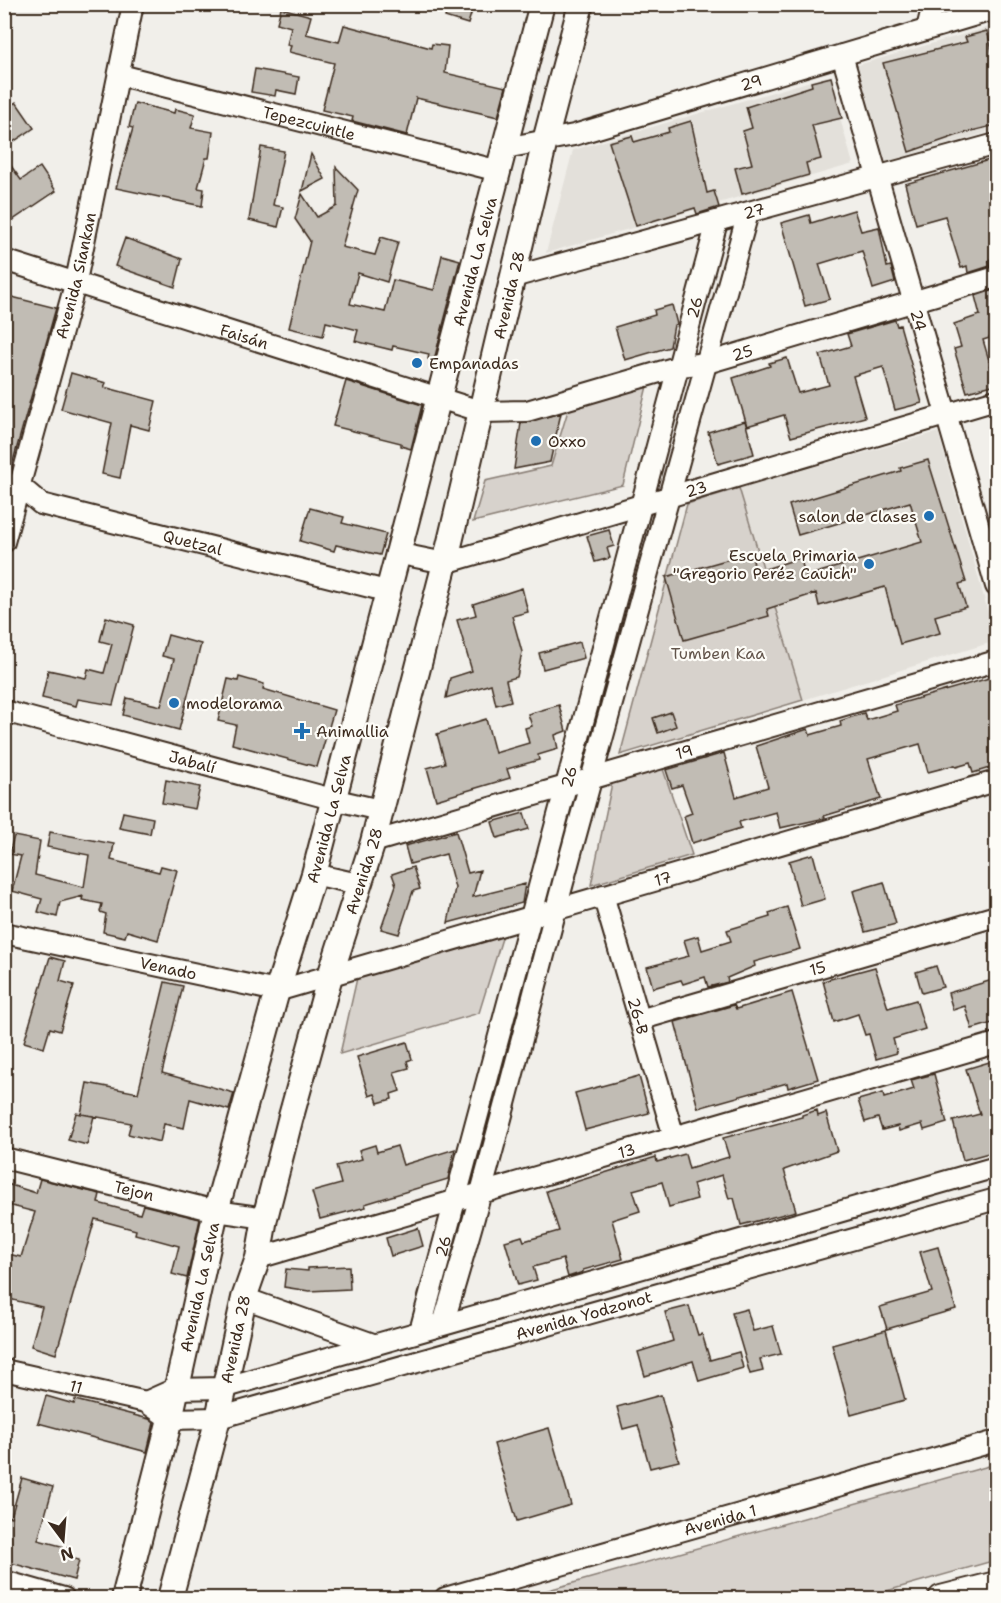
<svg xmlns="http://www.w3.org/2000/svg" width="1001" height="1603" font-family="'Shantell Sans',sans-serif">
	<style>
		.built { fill: #e3e0da }
		.green { fill: #d7d2cc; stroke: #897e75; stroke-width: 1.5 }
		.building { fill: #c1bcb4; stroke: #3b2a1e; stroke-width: 1.5 }
		.lines { fill: none; stroke-linecap: round; stroke-linejoin: round }
		.minor-casing { stroke: #3b2a1e; stroke-width: 24 }
		.tertiary-casing { stroke: #3b2a1e; stroke-width: 28 }
		.minor { stroke: #fdfcf7; stroke-width: 20 }
		.tertiary { stroke: #fdfcf7; stroke-width: 24 }
		.poi-dot { fill: #1f6fb2; stroke: #fdfcf7; stroke-width: 2 }
		.labels { text-anchor: middle; stroke-width: 4.5; stroke-linejoin: round; paint-order: stroke }
		.street-label { font-size: 16px; fill: #3b2a1e; stroke: #fdfcf7 }
		.poi-label { font-size: 16px; fill: #3b2a1e; stroke: #fdfcf7; text-anchor: start }
		.park-label { font-size: 16px; fill: #62544a; stroke: #fdfcf7 }
	</style>
	<rect width="100%" height="100%" fill="#f1efea"/>
	<filter id="ink" filterUnits="userSpaceOnUse"><feTurbulence type="fractalNoise" baseFrequency=".0167" numOctaves="2"/><feDisplacementMap in="SourceGraphic" scale="12" xChannelSelector="R" yChannelSelector="G"/><feConvolveMatrix kernelMatrix="1 2 1 2 8 2 1 2 1" color-interpolation-filters="sRGB"/></filter>
	<g filter="url(#ink)">
		<path class="built" d="M996,25V130L886,162L858,65Z
			M828,76L853,164L546,253L573,150Z
			M938,432L996,641L803,700L739,488Z"/>
		<path class="green" d="M647,386L623,485L473,522L485,481L551,466L569,407Z
			M739,488L803,700L620,755L687,504Z
			M662,766L692,855L591,885L612,783Z
			M503,935L479,1013L340,1054L357,978Z
			M996,1464V1560L862,1598H520Z"/>
		<path class="building" d="M449,4H474L468,24L445,17Z
			M281,8L311,16L306,34L339,42L344,25L431,48L432,44L448,46L445,73L506,87L498,117L416,98L407,135L352,121L353,117L322,110L334,63L289,52L291,46L287,45L291,27L277,23Z
			M987,31L996,65V125L964,133L909,152L883,63L967,42L965,37Z
			M255,69L299,77L296,94L276,90L275,96L251,92Z
			M831,77L842,118L812,125L821,159L806,163L809,175L742,194L735,168L752,164L743,131L752,128L746,107L812,86L811,82Z
			M16,102L34,128L4,148V110Z
			M135,103L174,113L175,109L195,114L191,128L213,132L209,158H206L198,188L204,189L202,206L116,188L133,128L129,127Z
			M691,121L707,193L714,191L719,207L697,214L695,208L636,226L609,142L632,136L634,142L669,132L668,128Z
			M261,147L284,151L273,205L283,207L278,227L249,220Z
			M311,154L325,179L302,191Z
			M4,156L21,180L40,167L56,191L4,226Z
			M996,158V255L989,260L990,266L968,273L967,266L961,268L945,216L916,224L905,184Z
			M336,167L358,190L342,247L375,255L381,237L398,242L387,282L358,273L350,304L385,312L393,280L434,290L442,255L460,260L434,360L428,359L429,354L393,346L392,350L355,341L358,330L326,322L323,336L289,328L310,241L295,219L302,194L317,217L337,206Z
			M854,210L861,231L879,227L887,267L891,266L895,282L873,289L862,251L819,264L830,299L805,306L781,223L809,215L811,223Z
			M125,238L182,259L175,287L115,266Z
			M996,289V336L983,340L996,384L967,392L954,349L961,347L954,324L980,315L975,296Z
			M4,295L56,308L10,472L4,471Z
			M672,305L677,324L674,325L670,347L625,360L615,327L655,315L654,310Z
			M895,320L897,326L900,325L922,403L895,410L883,367L853,376L865,417L791,437L784,415L747,426L733,378L770,366L769,363L787,358L798,393L829,385L820,355L851,346L847,334Z
			M71,373L106,383L104,387L156,401L149,430L130,425L120,478L102,474L112,423L61,409Z
			M346,381L422,405L411,449L401,446V443L333,426Z
			M561,413L550,462L514,469L521,423Z
			M745,421L754,454L718,464L708,432Z
			M928,460L966,582L959,584L966,607L935,616L940,633L900,644L885,587L819,606L816,593L767,609L769,616L684,640L666,577L751,553L756,572L800,558L806,576L922,542L910,502L798,535L789,505L901,471L900,468Z
			M310,508L344,517L342,523L386,534L380,555L336,545L334,551L300,541Z
			M609,530L614,546L607,548L610,558L595,562L587,536Z
			M522,588L528,612L512,616L522,652L517,677L506,680L511,701L496,705L491,684L446,698L450,678L472,671L457,620L476,615L473,604Z
			M106,617L134,625L113,705L78,699L76,706L42,698L48,670L86,678L88,669L104,673L112,644L100,641Z
			M168,635L201,644L179,730L123,715L127,698L161,706L174,659L162,656Z
			M580,642L584,658L543,669L539,653Z
			M996,676V766L973,773L970,763L956,767L955,765L928,772L920,744L868,759L881,799L824,816L825,818L780,828L776,812L739,822L741,828L692,843L684,816L692,813L682,785L672,788L666,770L724,753L736,797L768,787L756,746L808,729L810,735L841,726L840,721L864,713L867,720L897,711L895,705Z
			M239,677L264,684L263,689L334,710L317,767L232,744L236,725L218,721L228,679L238,681Z
			M559,705L566,731L555,735L558,749L538,755L539,760L507,769L510,778L436,800L427,768L445,763L437,734L486,719L495,753L529,743L525,728L532,726L528,714Z
			M671,712L676,726L658,733L653,718Z
			M166,780L200,787L195,809L162,803Z
			M123,812L153,818L150,834L119,828Z
			M524,813L529,829L497,838L492,822Z
			M50,832L114,844L111,860L159,872L161,866L177,870L158,940L127,931L125,937L103,932L106,914L100,912L102,904L82,900L83,896L60,902L57,917L38,912L42,899L12,891L21,856L9,854L14,836L40,841L35,875L84,887L89,855L47,847Z
			M456,832L468,873L480,870L473,897L525,884L522,903L448,923L455,888L446,854L410,864L405,846Z
			M813,854L825,899L801,906L789,861Z
			M413,867L420,889L413,891L399,934L381,929L396,885L392,874Z
			M884,882L896,924L865,932L853,891Z
			M787,907L800,949L754,962L755,966L727,978L728,982L708,987L705,977L683,984L681,980L653,988L647,967L689,956L684,940L698,936L702,950L731,941L727,930L770,917L769,913Z
			M50,957L65,961L60,981L74,985L60,1031L50,1028L44,1048L24,1042Z
			M936,966L943,987L922,993L916,972Z
			M875,967L888,1008L916,1000L925,1029L893,1039L897,1053L876,1059L869,1034L865,1035L858,1014L834,1022L823,981Z
			M996,979V1022L972,1029L965,1006L953,1010L948,993Z
			M165,982L183,986L162,1073L234,1093L229,1110L190,1099L184,1128L164,1124L160,1142L128,1134L131,1123L81,1114L87,1083L138,1093Z
			M792,992L818,1079L788,1088L787,1083L698,1108L675,1022L734,1005L736,1009Z
			M407,1042L412,1059L407,1061L409,1068L394,1072L400,1091L391,1094L392,1099L378,1103L375,1094L369,1096L357,1057Z
			M996,1060V1151L963,1160L953,1121L980,1114L966,1069Z
			M934,1074L947,1123L924,1130L922,1124L899,1131L898,1126L882,1130L878,1118L865,1122L858,1100L883,1093L884,1098L914,1089L911,1080Z
			M639,1076L649,1113L585,1130L575,1093Z
			M817,1110L818,1116L826,1113L837,1151L784,1170L796,1211L741,1225L734,1198L729,1199L722,1175L693,1184L697,1199L669,1207L662,1182L633,1190L640,1211L612,1220L623,1259L583,1270V1272L568,1277L563,1259L533,1267L537,1280L518,1285L505,1241L522,1236L524,1241L559,1231L546,1191L656,1157L657,1162L685,1154L689,1169L729,1157L723,1138L802,1117V1115Z
			M76,1113L94,1116L87,1145L68,1140Z
			M375,1145L377,1152L397,1146L403,1165L455,1149L448,1179L365,1204L366,1207L320,1219L312,1192L341,1184L336,1166L362,1159L359,1150Z
			M40,1179L100,1194L98,1203L140,1214L143,1205L200,1219L187,1278L172,1274L179,1246L135,1234L136,1230L95,1219L56,1354L31,1346L42,1307L5,1298L12,1270L4,1269V1253L21,1257L35,1212L4,1204V1183L36,1193Z
			M418,1228L423,1246L391,1256L386,1238Z
			M938,1247L956,1309L887,1329L880,1307L932,1292L920,1252Z
			M349,1266L350,1289L309,1291L284,1287L286,1269L308,1271V1268Z
			M689,1306L698,1335L702,1334L710,1360L739,1352L743,1368L699,1381L693,1361L645,1376L638,1352L673,1341L665,1312Z
			M747,1309L753,1331L773,1326L781,1354L760,1359L763,1371L750,1374L732,1313Z
			M886,1330L905,1400L851,1415L832,1345Z
			M661,1395L679,1461L650,1468L638,1425L623,1429L617,1407Z
			M46,1396L74,1404L75,1400L149,1419L154,1423L147,1452L38,1423Z
			M549,1428L571,1505L517,1521L494,1444Z
			M22,1478L53,1487L38,1540L69,1548L66,1557L79,1560L74,1580L7,1562L10,1551L4,1549V1515L11,1517Z"/>
		<g class="lines">
			<g class="minor-casing">
				<g id="minor">
					<path d="M927,29L933,4"/>
					<path id="s1" d="M842,55L996,586"/>
					<path id="s2" d="M120,75L499,171"/>
					<path id="s3" d="M505,148L574,135L996,9"/>
					<path id="s4" d="M4,260L483,412L527,411L680,366L707,363L996,277"/>
					<path id="s5" d="M513,277L996,144"/>
					<path id="s6" d="M4,483L22,488L41,504L386,591"/>
					<path id="s7" d="M4,542L76,281L133,4"/>
					<path id="s8" d="M396,553L445,563L996,400"/>
					<path id="s9" d="M4,711L332,799L380,810"/>
					<path id="s10" d="M373,842L996,661"/>
					<path d="M314,874L358,884"/>
					<path id="s11" d="M603,895L674,1137"/>
					<path id="s12" d="M4,933L277,991L996,781"/>
					<path id="s13" d="M639,1020L996,916"/>
					<path id="s14" d="M4,1158L216,1211L265,1218"/>
					<path id="s15" d="M258,1258L996,1043"/>
					<path d="M244,1298L373,1344"/>
					<path d="M443,1324C492,1163 531,1000 575,838C631,629 691,422 748,213"/>
					<path id="s16" d="M420,1331L717,222"/>
					<path id="s17" d="M4,1370L146,1402L170,1419L218,1418L996,1199"/>
					<path d="M146,1402L175,1389L223,1388L996,1167"/>
					<path d="M4,1581L64,1598"/>
					<path id="s18" d="M445,1598L996,1441"/>
				</g>
			</g>
			<g class="tertiary-casing">
				<g id="tertiary">
					<path id="s19" d="M124,1598L170,1419L216,1211L277,991L314,874L542,4"/>
					<path id="s20" d="M170,1598L218,1418L244,1298L258,1258L265,1218L290,1120L330,976L373,842L445,563L545,141L581,4"/>
					<path d="M941,1598L996,1584"/>
				</g>
			</g>
			<use href="#minor" class="minor"/>
			<use href="#tertiary" class="tertiary"/>
		</g>
	</g>
	<g class="poi-dot">
		<circle cx="417" cy="363" r="6"/>
		<circle cx="536" cy="441" r="6"/>
		<circle cx="929" cy="516" r="6"/>
		<circle cx="869" cy="564" r="6"/>
		<circle cx="174" cy="703" r="6"/>
		<path d="M299 722h6v6h6v6h-6v6h-6v-6h-6v-6h6z"/>
	</g>
	<g class="labels">
		<g class="street-label">
			<text dy="6" stroke="none"><textPath href="#s3" startOffset="255">29</textPath></text>
			<text dy="6" stroke="none"><textPath href="#s2" startOffset="195">Tepezcuintle</textPath></text>
			<text dy="6" stroke="none"><textPath href="#s5" startOffset="250">27</textPath></text>
			<text dy="6" stroke="none"><textPath href="#s19" startOffset="1382">Avenida La Selva</textPath></text>
			<text dy="6" stroke="none"><textPath href="#s7" startOffset="276">Avenida Siankan</textPath></text>
			<text dy="6" stroke="none"><textPath href="#s20" startOffset="1347">Avenida 28</textPath></text>
			<text dy="6" stroke="none"><textPath href="#s16" startOffset="1060">26</textPath></text>
			<text dy="6" stroke="none"><textPath href="#s1" startOffset="276">24</textPath></text>
			<text dy="6" stroke="none"><textPath href="#s4" startOffset="252">Faisán</textPath></text>
			<text dy="6" stroke="none"><textPath href="#s4" startOffset="770">25</textPath></text>
			<text dy="6" stroke="none"><textPath href="#s8" startOffset="312">23</textPath></text>
			<text dy="6" stroke="none"><textPath href="#s6" startOffset="200">Quetzal</textPath></text>
			<text dy="6" stroke="none"><textPath href="#s10" startOffset="324">19</textPath></text>
			<text dy="6" stroke="none"><textPath href="#s9" startOffset="195">Jabalí</textPath></text>
			<text dy="6" stroke="none"><textPath href="#s16" startOffset="574">26</textPath></text>
			<text dy="6" stroke="none"><textPath href="#s19" startOffset="806">Avenida La Selva</textPath></text>
			<text dy="6" stroke="none"><textPath href="#s20" startOffset="753">Avenida 28</textPath></text>
			<text dy="6" stroke="none"><textPath href="#s12" startOffset="681">17</textPath></text>
			<text dy="6" stroke="none"><textPath href="#s12" startOffset="168">Venado</textPath></text>
			<text dy="6" stroke="none"><textPath href="#s13" startOffset="186">15</textPath></text>
			<text dy="6" stroke="none"><textPath href="#s11" startOffset="126">26-B</textPath></text>
			<text dy="6" stroke="none"><textPath href="#s15" startOffset="384">13</textPath></text>
			<text dy="6" stroke="none"><textPath href="#s14" startOffset="134">Tejon</textPath></text>
			<text dy="6" stroke="none"><textPath href="#s16" startOffset="88">26</textPath></text>
			<text dy="6" stroke="none"><textPath href="#s19" startOffset="320">Avenida La Selva</textPath></text>
			<text dy="6" stroke="none"><textPath href="#s17" startOffset="603">Avenida Yodzonot</textPath></text>
			<text dy="6" stroke="none"><textPath href="#s20" startOffset="267">Avenida 28</textPath></text>
			<text dy="6" stroke="none"><textPath href="#s17" startOffset="74">11</textPath></text>
			<text dy="6" stroke="none"><textPath href="#s18" startOffset="286">Avenida 1</textPath></text>
		</g>
		<g class="poi-label">
			<text x="429" y="369">Empanadas</text>
			<text x="548" y="447">Oxxo</text>
			<text x="917" y="522" text-anchor="end">salon de clases</text>
			<text x="857" y="561" text-anchor="end">Escuela Primaria<tspan x="857" dy="18">"Gregorio Peréz Cauich"</tspan></text>
			<text x="186" y="709">modelorama</text>
			<text x="316" y="737">Animallia</text>
		</g>
		<g class="park-label">
			<text x="718" y="659">Tumben Kaa</text>
		</g>
	</g>
	<rect width="1001" height="1603" fill="none" stroke="#fdfcf7" stroke-width="24"/>
	<rect x="12" y="12" width="977" height="1579" fill="none" stroke="#3b2a1e" stroke-width="2" filter="url(#ink)"/>
	<g transform="translate(63 1540) rotate(164)" stroke="#fdfcf7" stroke-width="4.5" paint-order="stroke">
	<path d="M0-4.5L10 22L0 15L-10 22Z" fill="#3b2a1e"/>
	<text y="-9" font-size="16" font-weight="bold" text-anchor="middle" fill="#3b2a1e">N</text>
	</g>
</svg>
